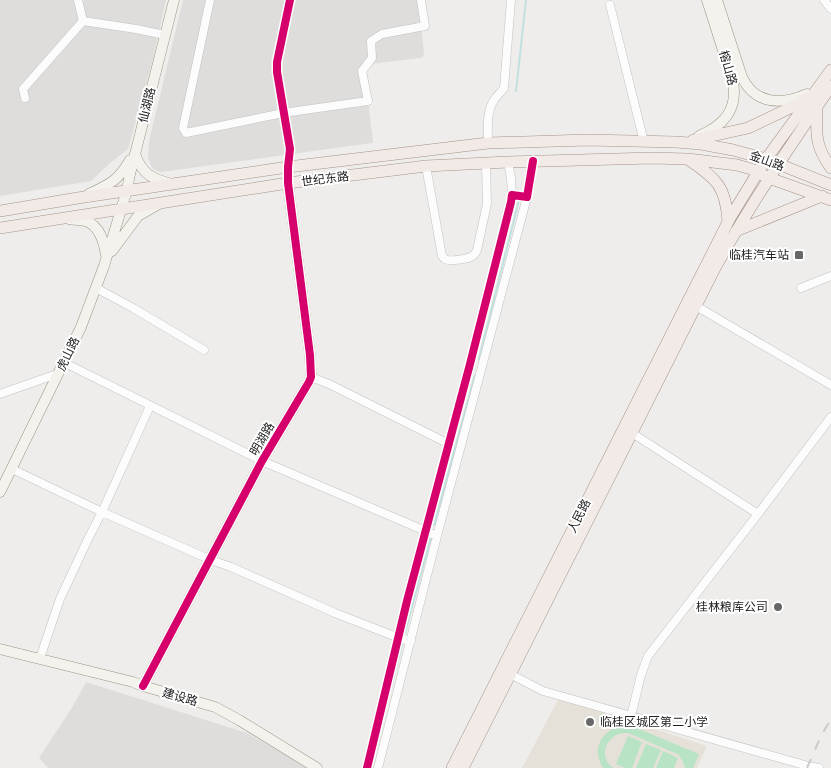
<svg xmlns="http://www.w3.org/2000/svg" width="831" height="768" font-family="Roboto,'Noto Sans SC',sans-serif">
	<style>
		.residential { fill: #dedddc }
		.education { fill: #e6e1d8 }
		.pitch { fill: #b8e4c5 }
		.lines { fill: none; stroke-linecap: round; stroke-linejoin: round }
		.stream { stroke: #c0e1df; stroke-width: 2 }
		.street-casing { stroke: #c2c2c1; stroke-width: 9 }
		.secondary-casing { stroke: #999582; stroke-width: 11 }
		.primary-casing { stroke: #a59387; stroke-width: 12 }
		.street { stroke: #fdfcfc; stroke-width: 8 }
		.secondary { stroke: #f4f2ed; stroke-width: 10 }
		.primary { stroke: #f2eae7; stroke-width: 11 }
		.rail { stroke: #cbcbcb; stroke-width: 2; stroke-dasharray: 10 10; stroke-linecap: butt }
		.cycleway-casing { stroke: #fff; stroke-width: 11 }
		.cycleway { stroke: #d6006c; stroke-width: 8 }
		.poi-dot { fill: #696868; stroke: #fff; stroke-width: 2 }
		.labels { text-anchor: middle; stroke-width: 4; stroke-linejoin: round; paint-order: stroke }
		.street-label { font-size: 12px; fill: #212121; stroke: #fff }
		.poi-label { font-size: 12px; fill: #212121; stroke: #fff; text-anchor: end }
	</style>
	<rect width="100%" height="100%" fill="#efedeb"/>
	<path class="residential" d="M0,0H166L153,59L128,149L110,163L91,181L0,196Z
		M183,0H423L420,14L424,55L423,57L420,58L370,64L364,69L373,141L372,143L161,172L157,171L152,168L150,163L148,159L149,141Z
		M86,682L247,733L309,768H48L39,758L73,706Z"/>
	<path class="education" d="M559,698L707,746L697,768H522Z"/>
	<path class="pitch" d="M601,713L699,754L693,768H685L683,762L679,755L628,733C607,731 596,758 614,768H603C593,751 598,737 614,728L598,720Z
		M628,736L642,742L632,768H625L616,764Z
		M646,744L661,750L653,768H636Z
		M663,751L678,758L674,768H656Z"/>
	<g class="lines">
		<path class="stream" d="M516,91L526,0
			M479,359L519,200
			M434,525L475,375
			M405,633L431,537
			M374,754L403,641"/>
		<g class="street-casing">
			<path id="street" d="M78,0L83,21
				M210,0L183,128L186,133L283,113L368,101L362,71L372,58L371,41L382,34L425,26L421,0
				M824,0L831,9
				M610,5L644,142
				M83,21L136,29L165,35
				M25,98L23,89L83,21
				M488,143C488,129 486,112 494,100C497,95 501,93 504,88L511,0
				M508,162L511,178L512,195
				M426,166L442,256C443,257 444,258 445,259C449,262 466,259 471,257C475,255 475,254 477,250L487,204L486,163
				M288,183V167L290,149L277,72V62L290,0
				M96,288L133,308L204,350
				M801,288L831,276
				M696,306L831,385
				M63,362L262,461L437,536
				M311,377L329,384L449,444
				M0,394L57,374
				M632,433L758,514
				M12,469L102,512L211,560L231,567L335,613L399,638L411,641
				M40,658L60,599L88,539L102,512L150,406
				M510,674L543,691L808,766L819,768
				M631,716L641,675L648,656L758,514L831,417
				M367,768L407,601L470,364L511,202L512,195L527,197L533,161
				M378,768L437,536L527,197"/>
		</g>
		<g class="secondary-casing">
			<path id="secondary" d="M717,0L742,77C755,105 782,105 807,94
				M699,136C724,125 738,110 733,82L707,0
				M135,154C142,174 152,179 172,184
				M89,194C110,184 118,181 130,160
				M69,219C75,220 81,220 86,221C100,226 104,242 106,255
				M112,251L138,216L159,204
				M0,492L81,327L104,266L127,190L130,174L174,0
				M0,649L133,682L143,686L215,707L239,720L317,768
				M143,686L262,461L309,382L311,377L310,355L288,183"/>
		</g>
		<g class="primary-casing">
			<path id="primary" d="M817,108C816,134 815,146 831,168
				M693,140L748,128L796,105L808,97
				M689,160C717,179 726,187 728,222
				M0,211L84,197L288,167L488,143L588,140L676,142L701,144L733,150L766,159L831,185
				M0,228L288,183L426,166L508,162L652,158L688,159L737,165L751,169L769,178L831,200
				M736,231L822,196
				M452,768L730,218L766,159L831,70
				M463,768L715,268C750,205 790,146 831,86"/>
		</g>
		<use href="#street" class="street"/>
		<use href="#secondary" class="secondary"/>
		<use href="#primary" class="primary"/>
		<path class="rail" d="M807,768L821,736L831,719"/>
		<g class="cycleway-casing">
			<path id="cycleway" d="M143,686L262,461L309,382L311,377L310,355L288,183V167L290,149L277,72V62L290,0
				M367,768L407,601L470,364L511,202L512,195L527,197L533,161"/>
		</g>
		<use href="#cycleway" class="cycleway"/>
	</g>
	<g class="poi-dot">
		<rect x="794" y="250" width="10" height="10" rx="2.5"/>
		<circle cx="778" cy="607" r="5"/>
		<circle cx="590" cy="722" r="5"/>
	</g>
	<g class="labels">
		<g class="street-label">
			<text transform="translate(728 68) rotate(74)" y="4">榕山路</text>
			<text transform="translate(147 105) rotate(-76)" y="4">仙湖路</text>
			<text transform="translate(767 161) rotate(20)" y="4">金山路</text>
			<text transform="translate(325 179) rotate(-7)" y="4">世纪东路</text>
			<text transform="translate(68 354) rotate(-64)" y="4">虎山路</text>
			<text transform="translate(262 439) rotate(-60)" y="4">明湖路</text>
			<text transform="translate(579 516) rotate(-63)" y="4">人民路</text>
			<text transform="translate(180 697) rotate(16)" y="4">建设路</text>
		</g>
		<g class="poi-label">
			<text x="789" y="259">临桂汽车站</text>
			<text x="768" y="611">桂林粮库公司</text>
			<text x="600" y="726" text-anchor="start">临桂区城区第二小学</text>
		</g>
	</g>
</svg>
